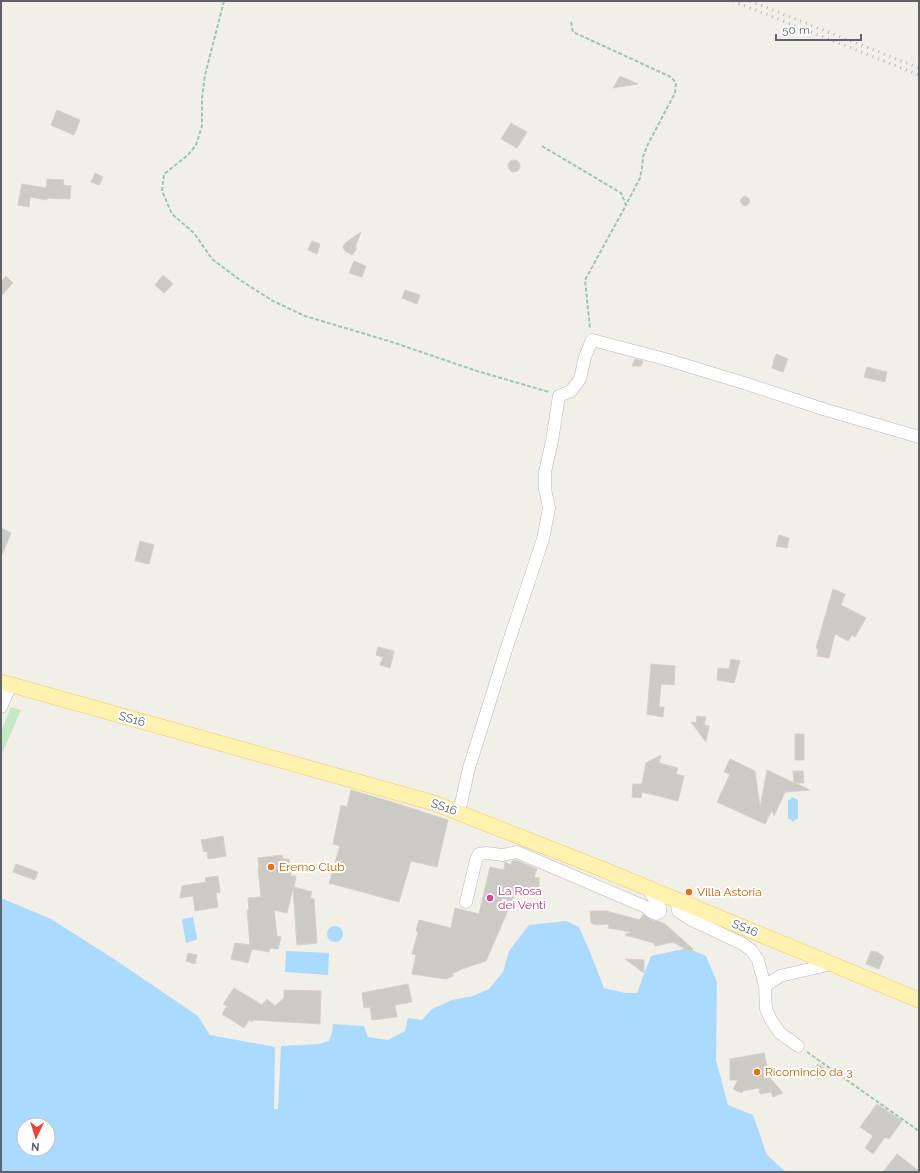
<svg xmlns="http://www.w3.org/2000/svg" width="920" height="1173" font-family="Raleway,sans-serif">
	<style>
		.green { fill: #c5e8c5 }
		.water { fill: #aadaff; fill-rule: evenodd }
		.building { fill: #cccac5; stroke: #d6d1c6 }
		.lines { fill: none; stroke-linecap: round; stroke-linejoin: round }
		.minor-casing { stroke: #b5b8bc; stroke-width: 13 }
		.major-casing { stroke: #f2c960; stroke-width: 16 }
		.path { stroke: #9cc7a9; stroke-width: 2; stroke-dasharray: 4 2; stroke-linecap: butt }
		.minor { stroke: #fff; stroke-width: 12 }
		.major { stroke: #fff2af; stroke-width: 15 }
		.rail { stroke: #b6b7b8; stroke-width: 3; stroke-dasharray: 1 5; stroke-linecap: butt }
		.food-dot { fill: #e8710a; stroke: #fff; stroke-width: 1.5 }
		.hotel-dot { fill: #d1479c; stroke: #fff; stroke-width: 1.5 }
		.labels { text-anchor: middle; stroke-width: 4; stroke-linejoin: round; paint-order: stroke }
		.street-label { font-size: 12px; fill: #5f6368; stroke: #fff }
		.food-label { font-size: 12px; fill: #c56008; stroke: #fff; text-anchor: start }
		.hotel-label { font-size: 12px; fill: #b23c85; stroke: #fff; text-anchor: start }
	</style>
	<rect width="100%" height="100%" fill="#f1efe8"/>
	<path class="green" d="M11,707L21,710L1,756V732Z"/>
	<path class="water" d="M792,797L798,800V819H796L793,822L790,819H788V800H790Z
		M1,898L51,919L117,961L198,1016L210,1035L275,1047L274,1109H278L281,1046L319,1044L329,1041L332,1033L333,1024L364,1026L368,1037L388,1040L405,1031L408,1018L422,1020L432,1009L452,1000L473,996L489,989L503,972L509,951L529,925L566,921L579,927L590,952L604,988L625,993H637L651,956L687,948L706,956L717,982L716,1060L728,1105L753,1115L767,1155L786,1172H1ZM24,1125H48V1149H24Z
		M193,917L197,938L196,940L186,943L182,921L183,919Z
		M327 934a8 8 0 1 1 16 0a8 8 0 1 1-16 0Z
		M286,951L329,953L328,975L285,972Z"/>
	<path class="building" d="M620,76L638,84L613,88Z
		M57,110L80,120L74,135L51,125Z
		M511,123L527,132L517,148L501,139Z
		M508 166a6 6 0 1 1 12 0a6 6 0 1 1-12 0Z
		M95,173L103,177L99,185L91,182Z
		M47,179L64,180L63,185L71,186L70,199L47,198V200L30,197L29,207L18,205L22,184L46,188Z
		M740.5 201a4.5 4.5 0 1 1 9 0a4.5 4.5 0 1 1-9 0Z
		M361,232L356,245V250L352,255L345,251L343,247L345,243Z
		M312,241L320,244L317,254L308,250Z
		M354,261L366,266L362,277L349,273Z
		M163,275L173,284L164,293L155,285Z
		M6,276L13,283L1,296V282Z
		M405,290L420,295L417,304L402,298Z
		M776,354L788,359L783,372L772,368L774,363L773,362Z
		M635,359L643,361L641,366H632Z
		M867,367L887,372L885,382L864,377Z
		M1,528L11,533L1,557Z
		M779,535L789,538L787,548L776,546Z
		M140,541L154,545L149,564L135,561Z
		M833,589L845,594L841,605L866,618L855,637L852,635L848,641L835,634L829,658L817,656L818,649L816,648Z
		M378,647L394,651L390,668L380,665L383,657L376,655Z
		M731,659L740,661L734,683L717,680L718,668L729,669Z
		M651,664L675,666L674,685L661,684L659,707H664L663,717L647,714Z
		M697,716L706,717L704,725L709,726L706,742L691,722L696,723Z
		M795,734H804V760H795Z
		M661,755L659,763L678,768L676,774L684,776L678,801L642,792L641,798L632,797L633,784H642L646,763Z
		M730,759L755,771L760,807L767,770L794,783L793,771H803L804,783H795L810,790L785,792L774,816L772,810L765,824L717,802L730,774L724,772Z
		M351,790L395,803L448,820L437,867L411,861L399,902L329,883L340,846L333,844L341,805L347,807Z
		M223,836L226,856L208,859L207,851L204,852L201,840Z
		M282,855L283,859H289L291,876H296L294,887L312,892L310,898L314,899L317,943L297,945L293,888L287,913L274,910L277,936L281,937L278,949L270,948L269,952L252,949L248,963L231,959L235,943L250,945L247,910H249L248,898L261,897L258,869H259L258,858Z
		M516,860L537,869L534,877L539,878V891L525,889L524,893L515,894L486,961L462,969L452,974L453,976L446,979L412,974L416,955L412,954L418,932L416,931L419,920L451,928L455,908L479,914L490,867L504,870L505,862L511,865L512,861Z
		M16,864L38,872L35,880L13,872Z
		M218,876L220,892L216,893L218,907L195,911L193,896L180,898L182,886L206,882L205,878Z
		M590,911H606L640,920L643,914L653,921H658L665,924L693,949L690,952L673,942L655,946L654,943L625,935L631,932L608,928L609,924L597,925L591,923Z
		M871,951L877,952L884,957L879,969L866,964Z
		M188,953L197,955L195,964L186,961Z
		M625,959L644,960V973Z
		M408,984L412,1002L395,1005L397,1017L372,1020L370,1007L364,1008L362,993Z
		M234,988L262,1005L267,999L275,1006L284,998V990L321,991L320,1024L253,1020L252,1022L249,1020L244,1028L222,1014L227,1006L223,1004Z
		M764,1053L770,1078L783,1093L773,1097L771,1092L760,1094L759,1088L743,1091L742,1093L733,1089L738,1080H730V1059Z
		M818,1064L827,1070L819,1077L812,1070Z
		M877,1104L902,1121L889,1139L885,1137L873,1154L865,1148L873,1136L860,1127Z
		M897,1154L919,1171V1172H883Z"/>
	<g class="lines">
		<g class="minor-casing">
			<path id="minor" d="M1,707L11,685
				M459,812L469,768L506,650L543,539L549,508L545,489V472L552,441L559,396L571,391L580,379L585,357L592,340L665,359L744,383L823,409L919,437
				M676,899L678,911L690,919L743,944L752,951L758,960L765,986L766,1009L771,1020L780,1033L798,1046
				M466,902L476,860L479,854L486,853L503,855L517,852L646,907L650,911L656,914L660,912V907L647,888
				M765,986L780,976L832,964"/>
		</g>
		<g class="major-casing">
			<path id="major" d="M1,682L434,803L597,867L919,1000"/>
		</g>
		<path class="path" d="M224,1L205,75L202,98V126L196,145L188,155L164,174L162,191L172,214L194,233L212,259L240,280L273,301L305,316L392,342L477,371L549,392
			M571,22L573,32L671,77L676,83L675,93L647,146L643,157L642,168L640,178L626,205
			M542,146L621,193L626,205L585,280L590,329
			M807,1052L919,1131"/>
		<use href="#minor" class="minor"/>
		<use href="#major" class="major"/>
		<path class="rail" d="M733,1L919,75
			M750,1L919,68"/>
	</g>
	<g class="food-dot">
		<circle cx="271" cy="867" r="4"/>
		<circle cx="689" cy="892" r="4"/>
		<circle cx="757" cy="1072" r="4"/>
	</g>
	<circle class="hotel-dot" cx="490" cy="898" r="4"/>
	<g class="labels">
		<g class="street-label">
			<text transform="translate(132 719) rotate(16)" y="4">SS16</text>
			<text transform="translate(444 807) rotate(19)" y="4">SS16</text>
			<text transform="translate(745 928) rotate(22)" y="4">SS16</text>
		</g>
		<g class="food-label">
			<text x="279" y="871">Eremo Club</text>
			<text x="697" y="896">Villa Astoria</text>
			<text x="765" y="1076">Ricomincio da 3</text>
		</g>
		<g class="hotel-label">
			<text x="498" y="895">La Rosa<tspan x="498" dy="14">dei Venti</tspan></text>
		</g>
	</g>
	<rect width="920" height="1173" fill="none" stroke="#5f6368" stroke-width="4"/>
	<g transform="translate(36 1137) rotate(184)"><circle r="19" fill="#ffffff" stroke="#bfc1c3"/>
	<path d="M0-3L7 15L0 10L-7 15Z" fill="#ea4335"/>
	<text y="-6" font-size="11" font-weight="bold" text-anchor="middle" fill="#5f6368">N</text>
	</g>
	<path d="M776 34v6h85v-6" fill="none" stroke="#5f6368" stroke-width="2"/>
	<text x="782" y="34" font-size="12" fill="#5f6368" stroke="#ffffff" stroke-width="3" paint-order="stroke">50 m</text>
</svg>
